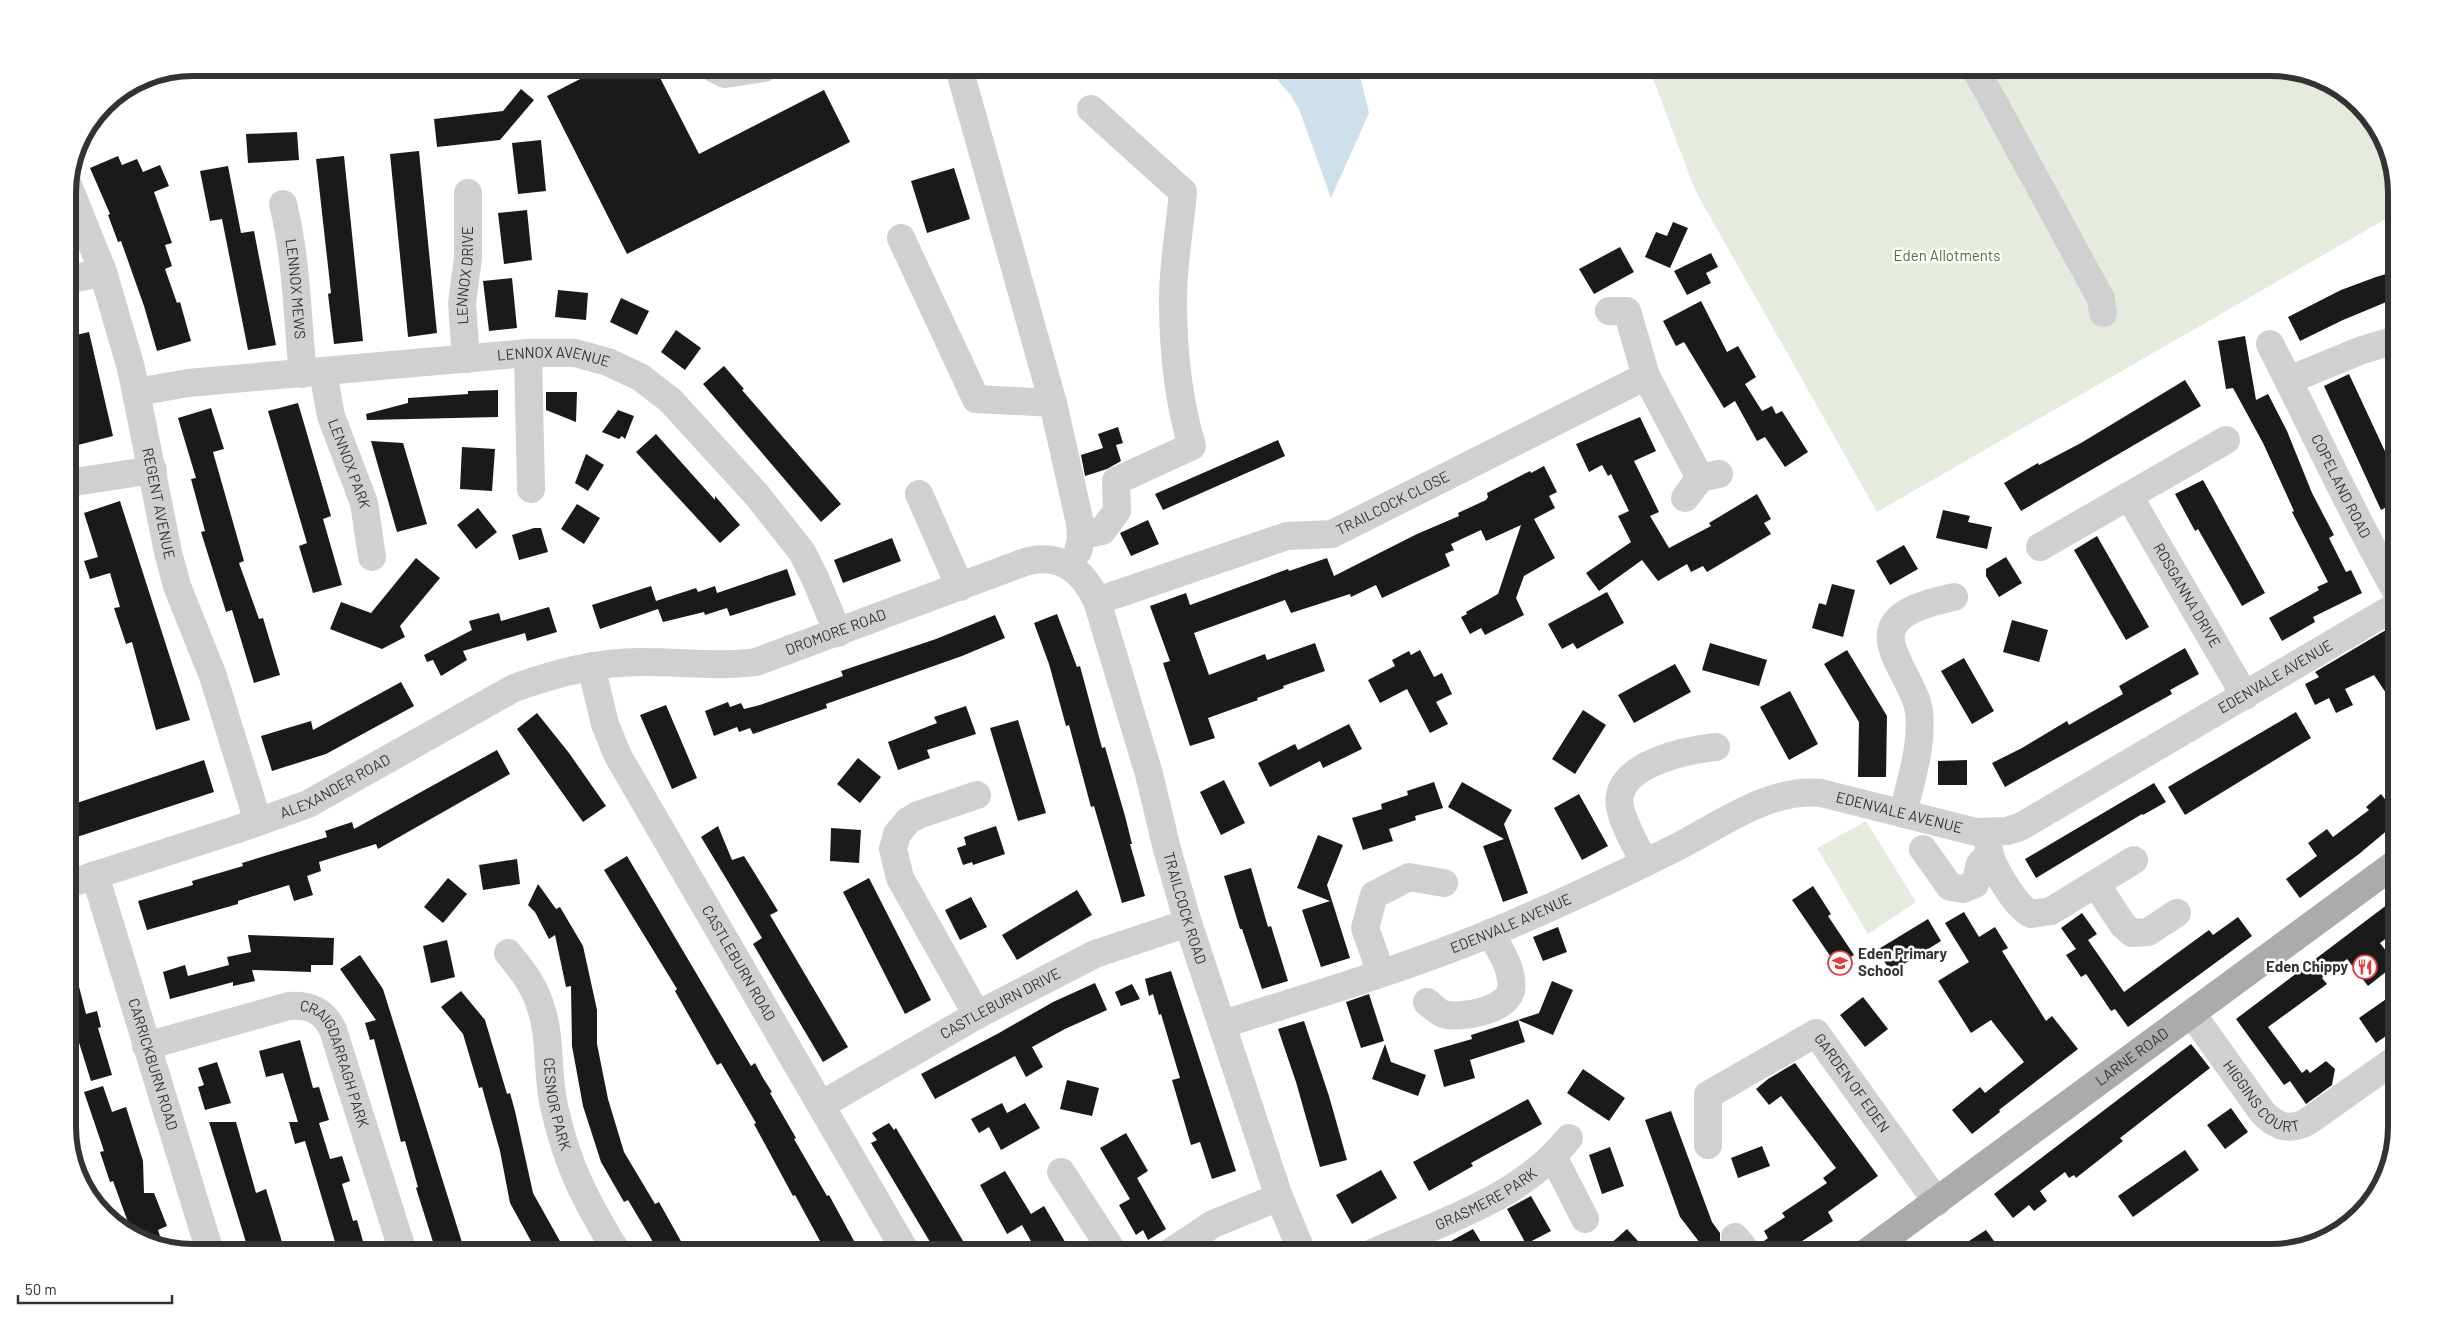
<svg xmlns="http://www.w3.org/2000/svg" width="2464" height="1320" font-family="Barlow,sans-serif">
	<style>
		.green { fill: #e5ebdf }
		.water { fill: #cfe0ed }
		.building { fill: #1a1a1a }
		.lines { fill: none; stroke-linecap: round; stroke-linejoin: round }
		.minor { stroke: #d0d0d0; stroke-width: 28 }
		.major { stroke: #ababab; stroke-width: 28 }
		.labels { text-anchor: middle; stroke-width: 5; stroke-linejoin: round; paint-order: stroke }
		.park-label { font-size: 15px; fill: #536e40; stroke: #fff }
		.street-label { font-size: 15px; fill: #333; stroke: #fff }
		.poi-label { font-size: 15px; font-weight: bold; fill: #333; stroke: #fff; text-anchor: start }
		.rim { fill: none; stroke: #333; stroke-width: 6 }
	</style>
	<rect width="100%" height="100%" fill="#fff"/>
	<path class="green" d="M1649,68H2271L2327,81L2376,124L2396,185V213L1877,512L1695,190Z
		M1866,821L1916,902L1868,934L1817,848Z"/>
	<path class="water" d="M1267,68H1358L1369,113L1331,198L1299,109L1290,94Z"/>
	<path class="building" d="M579,68H655L699,154L824,90L850,142L627,254L547,96L584,77Z
		M521,89L534,100L500,140L437,147L434,119L503,111Z
		M297,132L299,160L248,163L246,134Z
		M541,140L546,191L518,194L512,143Z
		M419,151L437,333L408,337L390,154Z
		M118,156L122,165L137,159L143,172L160,165L169,186L154,192L172,243L165,245L172,266L165,269L177,303L180,302L191,341L157,351L144,306L121,241L118,242L108,215L110,214L90,168Z
		M344,156L363,341L334,344L328,294L331,293L316,159Z
		M228,166L241,233L254,231L276,345L248,350L222,219L210,221L200,171Z
		M954,168L970,219L927,233L911,181Z
		M527,210L532,260L504,264L498,213Z
		M1673,222L1688,228L1670,268L1645,257L1656,232L1667,236Z
		M1620,247L1634,272L1594,294L1579,269Z
		M1711,253L1718,267L1706,273L1711,283L1687,295L1674,271Z
		M2396,271V298L2343,320L2300,341L2288,317L2341,290L2376,277Z
		M512,278L517,328L489,331L483,281Z
		M558,290L588,293L586,320L555,317Z
		M621,298L649,311L637,335L610,322Z
		M1701,301L1727,352L1738,346L1756,377L1745,384L1762,411L1772,406L1776,414L1782,411L1808,452L1785,467L1765,437L1757,441L1735,401L1724,408L1684,342L1676,346L1663,321Z
		M676,330L701,348L685,370L661,352Z
		M89,332L113,436L78,445L68,403V337Z
		M2245,336L2256,400L2268,394L2287,431L2312,493L2334,535L2329,538L2346,572L2351,570L2362,593L2313,617L2315,622L2282,641L2269,618L2319,590L2317,587L2328,582L2292,512L2294,511L2263,443L2233,388L2226,389L2218,341Z
		M724,366L744,389L742,390L841,504L821,522L703,384Z
		M2349,374L2396,475V502L2381,510L2324,386Z
		M2185,380L2201,406L2021,511L2004,483L2038,463L2039,465L2081,443Z
		M498,390V417L367,420L366,414L408,403V398L468,394V391Z
		M546,392H577L576,422L546,410Z
		M298,403L331,516L323,519L342,585L313,593L299,546L307,543L268,411Z
		M211,408L224,449L213,452L244,561L239,563L259,619L263,618L280,675L254,683L232,610L226,612L201,532L205,531L191,479L196,478L178,418Z
		M618,410L634,416L625,439L622,436L619,439L602,432Z
		M1640,417L1656,451L1634,461L1659,512L1650,516L1669,548L1711,526L1709,523L1757,494L1771,519L1764,523L1771,534L1707,572L1703,566L1691,572L1687,564L1658,581L1642,560L1599,591L1586,573L1631,542L1618,516L1629,511L1611,474L1608,476L1602,465L1589,472L1576,444Z
		M1118,427L1123,443L1116,445L1121,461L1107,469L1085,476L1081,455L1103,448L1098,434Z
		M656,434L715,500V496L740,525L720,543L636,452Z
		M1278,440L1285,456L1163,510L1155,494Z
		M371,441L403,443L427,524L397,532Z
		M462,447L495,449L492,491L460,489Z
		M586,454L604,465L588,491L575,483Z
		M1544,466L1557,492L1549,496L1555,508L1534,519L1555,558L1524,576L1516,598L1524,615L1485,635L1481,628L1470,634L1461,617L1467,614L1466,612L1498,594L1521,525L1486,541L1481,530L1451,544L1454,550L1445,554L1450,566L1382,598L1376,585L1351,597L1350,594L1291,613L1285,600L1194,633L1209,675L1265,654L1267,660L1315,643L1325,671L1283,686L1284,688L1257,698L1258,700L1208,718L1215,738L1190,746L1163,663L1170,661L1150,606L1186,593L1190,605L1288,569L1289,571L1327,558L1334,576L1417,534L1459,516L1458,513L1486,500L1488,497L1487,493L1530,471L1531,473Z
		M2203,480L2265,593L2242,606L2198,529L2195,531L2175,494Z
		M120,501L190,720L156,730L132,642L126,644L114,608L120,607L110,573L90,579L84,561L98,557L84,513Z
		M577,504L600,518L584,544L561,529Z
		M478,508L497,532L476,549L457,525Z
		M1943,510L1970,516L1968,522L1992,527L1987,549L1936,538Z
		M1148,520L1159,544L1131,556L1120,533Z
		M534,528H541L548,552L519,560L512,535Z
		M2097,536L2149,627L2126,640L2074,550Z
		M892,538L901,561L843,583L834,560Z
		M1904,545L1918,569L1890,585L1876,561Z
		M2006,557L2022,583L1999,597L1986,576V569Z
		M416,558L440,578L400,626L405,637L382,649L330,629L341,602L371,613Z
		M787,569L796,595L730,616L727,608L705,615L704,612L663,622L658,609L600,629L592,605L651,586L656,601L696,588L698,592L715,586L717,593Z
		M1832,584L1855,590L1843,637L1812,628L1819,603L1826,605Z
		M1607,592L1624,623L1577,649L1573,643L1562,649L1548,624Z
		M549,607L557,632L527,641L525,633L463,651L467,660L441,676L433,660L427,662L424,655L472,630L469,621L499,613L501,621Z
		M1057,614L1077,667L1080,666L1102,748L1105,747L1125,816L1132,844H1130L1145,896L1122,903L1094,806L1091,807L1069,725L1066,726L1049,664L1034,623Z
		M995,615L1005,638L962,656L826,704L827,708L753,734L750,728L739,732L737,727L714,736L705,711L728,702L730,707L741,703L744,709L760,705L843,676L841,671L936,639Z
		M2012,620L2048,630L2039,662L2003,652Z
		M2396,624V686L2386,693L2374,675L2345,689L2353,705L2336,713L2329,698L2315,705L2305,684L2319,677L2315,672Z
		M1710,643L1767,660L1759,686L1702,670Z
		M2185,648L2199,674L2170,690L2172,694L2005,787L1992,763L2022,748L2067,721L2069,725L2123,694L2119,686Z
		M1420,650L1434,677L1442,673L1452,694L1436,702L1448,724L1430,733L1407,689L1380,703L1368,680L1395,666L1392,660L1409,651L1411,655Z
		M1847,650L1887,716L1886,777H1858L1859,722L1824,664Z
		M1964,658L1994,711L1972,724L1941,671Z
		M1675,664L1691,692L1634,723L1618,695Z
		M401,682L414,706L326,754L272,771L261,736L311,721L313,730Z
		M1790,691L1818,744L1789,760L1760,707Z
		M666,705L697,778L672,789L640,715Z
		M966,706L976,734L927,750L930,758L898,770L888,742L937,723L934,717Z
		M1583,710L1606,725L1575,774L1552,759Z
		M2296,712L2311,738L2185,815L2168,787Z
		M537,713L569,753L606,806L583,822L517,729Z
		M1018,720L1046,813L1018,821L990,728Z
		M1349,724L1362,749L1323,768L1320,761L1270,787L1258,763L1295,744L1298,750Z
		M497,750L510,774L378,849L376,844L319,862L321,871L307,876L313,895L294,901L289,885L238,901V904L147,930L138,901L193,885L192,881L243,866L242,863L327,837L325,831L352,822L354,829Z
		M858,758L881,777L860,803L837,784Z
		M204,760L214,792L77,837L68,806Z
		M1967,760V785H1938V761Z
		M1224,780L1245,823L1221,835L1200,792Z
		M1434,782L1443,808L1415,816L1416,820L1389,829L1393,841L1363,850L1352,818L1382,809L1381,804L1408,795L1407,791Z
		M1462,782L1512,810L1504,824L1528,893L1503,902L1483,846L1504,839L1448,807Z
		M2154,783L2166,802L2143,815L2142,814L2036,878L2025,859Z
		M1579,794L1608,846L1582,860L1554,808Z
		M2381,794L2388,803L2396,796V823L2359,854L2300,898L2286,879L2317,856L2308,843L2327,829L2333,837L2369,810L2366,807Z
		M718,826L732,860L744,856L778,911L770,915L848,1047L823,1062L753,944L762,938L701,837Z
		M996,826L1005,854L973,865L972,862L963,865L957,848L966,845L964,837Z
		M831,828L861,830L859,863L830,861Z
		M1318,835L1343,845L1327,885L1350,958L1321,967L1302,910L1330,901L1297,888Z
		M627,856L751,1066L755,1063L763,1078L772,1092L770,1093L796,1138L794,1139L827,1196L829,1195L860,1252H826L795,1195L793,1196L754,1124L756,1123L721,1063L717,1065L675,991L677,989L604,870Z
		M517,859L520,884L483,890L479,865Z
		M1251,868L1268,927L1271,926L1288,981L1262,989L1242,929H1240L1224,876Z
		M448,878L467,894L443,923L424,907Z
		M869,878L931,1000L905,1014L843,892Z
		M538,884L556,909L560,907L583,946L597,1010V1044L608,1099L624,1152L655,1204L659,1202L687,1252H659L628,1200L624,1202L601,1162L583,1106L572,1046L571,986L566,987L555,935L549,939L535,912L528,905Z
		M1813,886L1831,914L1828,916L1854,955L1837,966L1792,900Z
		M1077,890L1092,915L1017,960L1002,935Z
		M971,897L987,927L960,940L945,910Z
		M2396,898V931L2380,943L2396,964L2368,986L2347,959L2322,978L2327,984L2268,1027L2302,1073L2307,1069L2310,1073L2326,1061L2335,1069L2332,1085L2306,1104L2290,1081L2284,1085L2236,1019Z
		M1964,912L1979,937L1995,927L2008,948L2002,951L2046,1021L2052,1016L2078,1049L1999,1110L2000,1112L1972,1134L1952,1110L1980,1087L1985,1093L2024,1062L1991,1020L1971,1033L1938,981L1969,962L1945,923Z
		M2082,913L2097,934L2088,940L2124,992L2209,930L2213,935L2238,917L2252,936L2128,1027L2115,1009L2111,1011L2086,974L2081,977L2066,955L2076,949L2061,928Z
		M1928,919L1941,941L1891,972L1877,950Z
		M1558,927L1567,952L1543,961L1533,937Z
		M248,935L334,938L333,965H311V972L252,970L255,981L233,986V982L170,999L163,972L185,965L188,976L229,965L227,957L251,952Z
		M447,940L455,977L431,983L423,946Z
		M360,955L383,989L465,1252H440L437,1241L433,1242L416,1188L418,1187L405,1141L401,1142L374,1039L370,1040L365,1023L376,1020L340,969Z
		M68,967H74L86,1014L97,1011L101,1027L98,1028L112,1075L91,1081L76,1033L68,1035Z
		M1171,971L1236,1171L1212,1179L1200,1142L1191,1145L1172,1080L1180,1078L1161,1014L1159,1015L1153,994L1149,996L1145,979Z
		M1552,981L1573,990L1553,1035L1518,1020L1539,1013Z
		M1095,983L1107,1010L1065,1029L1032,1047L1043,1067L1026,1077L1015,1056L935,1099L921,1074L999,1033L1053,1002Z
		M1132,984L1140,999L1121,1006L1115,992Z
		M461,991L485,1020L507,1094L510,1093L515,1111L533,1193L566,1252H537L510,1203L500,1151L482,1087L479,1088L463,1034L441,1007Z
		M1369,994L1384,1041L1361,1048L1346,1002Z
		M1863,997L1888,1029L1865,1047L1840,1015Z
		M2389,997L2396,1008V1029L2376,1043L2359,1018Z
		M1518,1020L1525,1042L1470,1060L1475,1078L1444,1087L1434,1050L1472,1039L1471,1035Z
		M1304,1021L1329,1096L1347,1160L1320,1167L1296,1082L1278,1029Z
		M300,1040L313,1088L319,1087L329,1120L319,1123L330,1159L342,1156L350,1181L342,1184L353,1221L357,1220L366,1252H338L305,1141L295,1144L289,1122H298L283,1073L266,1077L259,1051Z
		M1385,1044L1391,1062L1426,1075L1418,1096L1372,1079Z
		M2191,1044L2210,1068L2120,1138L2123,1141L2076,1178L2074,1175L2069,1178L2065,1172L2040,1191L2047,1201L2034,1211L2029,1205L2013,1218L1994,1194Z
		M217,1062L231,1103L205,1110L198,1087L204,1085L198,1068Z
		M1795,1063L1878,1176L1828,1212L1833,1221L1796,1245L1801,1252H1762L1760,1244L1768,1238L1764,1231L1785,1217L1782,1213L1827,1183L1823,1178L1836,1168L1781,1096L1769,1105L1756,1089L1768,1079Z
		M1583,1069L1625,1098L1609,1121L1567,1093Z
		M1067,1080L1099,1088L1092,1116L1060,1109Z
		M103,1086L112,1112L126,1107L143,1161L144,1193H154L167,1226L158,1230L163,1245L137,1239L133,1236L113,1181L110,1182L100,1152L104,1151L84,1092Z
		M1528,1099L1542,1124L1471,1163L1473,1166L1429,1191L1413,1162Z
		M1002,1103L1007,1113L1025,1103L1040,1128L1001,1150L989,1127L979,1133L971,1119Z
		M2231,1108L2248,1132L2225,1149L2207,1125Z
		M1671,1111L1712,1222L1720,1233V1240L1727,1252H1707L1680,1217L1645,1120Z
		M209,1122H236L256,1193L266,1189L285,1252H249Z
		M889,1123L894,1130L896,1128L966,1246L955,1252H936L871,1143L877,1140L872,1133Z
		M1126,1133L1148,1171L1137,1178L1166,1229L1148,1240L1143,1230L1136,1235L1119,1205L1130,1199L1100,1148Z
		M1762,1146L1770,1166L1738,1178L1731,1158Z
		M1610,1147L1624,1186L1602,1194L1589,1155Z
		M2185,1150L2199,1170L2133,1217L2118,1196Z
		M1381,1170L1397,1198L1352,1224L1336,1195Z
		M1005,1171L1031,1214L1044,1206L1071,1252H1037L1022,1225L1007,1234L980,1185Z
		M1531,1196L1551,1231L1526,1244L1507,1209Z
		M1473,1229L1487,1252H1431Z
		M1627,1229L1648,1252H1601L1617,1238Z
		M1986,1230L2002,1252H1952Z"/>
	<g class="lines">
		<g class="minor">
			<path d="M713,68L725,74L764,68"/>
			<path d="M959,68L1053,403L1080,523L1081,540L1078,551"/>
			<path d="M1975,68L2101,299L2103,313"/>
			<path id="s1" d="M68,185L103,272L131,368L168,552L177,586L213,676L258,822"/>
			<path id="s2" d="M283,204C297,260 297,317 303,374"/>
			<path d="M901,238L976,399L1053,403"/>
			<path d="M68,280L103,272"/>
			<path id="s3" d="M2270,344C2312,426 2350,511 2396,591"/>
			<path d="M528,353L531,489"/>
			<path id="s4" d="M466,359L462,303L468,258V193"/>
			<path id="s5" d="M323,372L331,416L364,503L372,557"/>
			<path d="M1646,376L1700,478L1719,474"/>
			<path d="M2289,380L2362,350L2396,340"/>
			<path id="s6" d="M137,392L188,383L528,353H575L608,362L640,377L670,400L756,494L802,552L815,578L838,633"/>
			<path d="M68,483L153,470"/>
			<path d="M919,494L960,587"/>
			<path id="s7" d="M2129,496L2245,696"/>
			<path d="M1685,498L1700,478"/>
			<path d="M1082,535L1102,531L1117,511L1116,481L1192,446C1178,400 1173,347 1173,299C1173,263 1180,227 1183,192L1091,109"/>
			<path d="M2040,547L2226,440"/>
			<path id="s8" d="M1097,601L1287,536L1332,534L1646,376L1627,311H1609"/>
			<path id="s9" d="M591,666L605,724L618,756L906,1252"/>
			<path d="M1903,814C1910,782 1923,746 1919,712C1918,701 1912,690 1907,680C1901,668 1893,655 1891,641C1887,610 1933,602 1954,597"/>
			<path d="M1988,832C1988,840 1988,849 1990,856C1996,872 2016,907 2031,914L2051,911L2134,860"/>
			<path d="M1923,849L1950,887L1963,889L1975,884L1980,864L1990,855"/>
			<path d="M1645,863C1636,846 1624,826 1620,807C1612,765 1686,750 1716,747"/>
			<path id="s10" d="M95,875L210,1252"/>
			<path id="s11" d="M68,884L238,829L308,804L514,688C556,673 600,661 645,662C682,662 719,667 756,662L1025,562C1060,552 1083,570 1097,601L1149,774L1167,849L1188,923L1279,1197L1302,1252"/>
			<path d="M2096,884L2123,925L2132,933L2148,932L2177,913"/>
			<path id="s12" d="M508,953C521,969 534,985 540,1005C552,1038 546,1076 555,1110C568,1168 587,1203 617,1252"/>
			<path d="M1381,973L1365,928L1374,895L1409,877L1444,883"/>
			<path d="M1427,1002C1432,1006 1438,1012 1443,1014C1460,1019 1506,1011 1511,990C1514,971 1500,949 1490,933"/>
			<path id="s13" d="M2192,1014L2263,1113C2277,1127 2289,1131 2307,1122L2396,1059"/>
			<path d="M977,1015L900,878L893,849L897,834L908,821L918,815L977,795"/>
			<path id="s14" d="M1223,1024C1313,996 1403,969 1491,933C1551,908 1611,880 1669,851C1717,828 1765,788 1821,793L1976,832L2007,831L2020,827L2396,606"/>
			<path id="s15" d="M146,1046L289,1006C310,1004 324,1011 333,1030L403,1252"/>
			<path id="s16" d="M821,1105L977,1015L1095,954L1188,923"/>
			<path id="s17" d="M1708,1145V1095L1816,1033L1937,1202"/>
			<path d="M1554,1158L1585,1219"/>
			<path d="M1061,1172L1113,1252"/>
			<path d="M1735,1237L1747,1252"/>
			<path d="M1171,1252L1213,1224L1279,1197"/>
			<path id="s18" d="M1374,1252C1442,1222 1521,1198 1569,1138"/>
		</g>
		<path class="major" id="s19" d="M1867,1252L2396,863"/>
	</g>
	<defs>
		<g id="school-ring" transform="scale(1.25)"><circle r="9.5" fill="#fff" stroke="#e23c3e" stroke-width="1.5"/><path d="M0-5L7-2L0 1L-7-2ZM-4 1L0 2.5L4 1V4Q0 6-4 4Z" fill="#e23c3e"/></g>
		<g id="restaurant-ring" transform="scale(1.25)"><circle r="9.5" fill="#fff" stroke="#e23c3e" stroke-width="1.5"/><path d="M-5-6h1v4h1v-4h1v4h1v-4h1v5L-1.5 .5V6h-2V.5L-5-1ZM5-6V6H3V1.5H1.5Q1.5-4 5-6Z" fill="#e23c3e"/></g>
	</defs>
	<g fill-rule="evenodd">
		<use href="#school-ring" x="1840" y="963"/>
		<use href="#restaurant-ring" x="2365" y="967"/>
	</g>
	<g class="labels">
		<g class="park-label">
			<text x="1947" y="261">Eden Allotments</text>
		</g>
		<g class="street-label">
			<text dy="5" stroke="none"><textPath href="#s4" startOffset="84">LENNOX DRIVE</textPath></text>
			<text dy="5" stroke="none"><textPath href="#s2" startOffset="86">LENNOX MEWS</textPath></text>
			<text dy="5" stroke="none"><textPath href="#s6" startOffset="419">LENNOX AVENUE</textPath></text>
			<text dy="5" stroke="none"><textPath href="#s5" startOffset="96">LENNOX PARK</textPath></text>
			<text dy="5" stroke="none"><textPath href="#s3" startOffset="159">COPELAND ROAD</textPath></text>
			<text dy="5" stroke="none"><textPath href="#s8" startOffset="314">TRAILCOCK CLOSE</textPath></text>
			<text dy="5" stroke="none"><textPath href="#s1" startOffset="332">REGENT AVENUE</textPath></text>
			<text dy="5" stroke="none"><textPath href="#s7" startOffset="115">ROSGANNA DRIVE</textPath></text>
			<text dy="5" stroke="none"><textPath href="#s11" startOffset="820">DROMORE ROAD</textPath></text>
			<text dy="5" stroke="none"><textPath href="#s14" startOffset="1145">EDENVALE AVENUE</textPath></text>
			<text dy="5" stroke="none"><textPath href="#s11" startOffset="285">ALEXANDER ROAD</textPath></text>
			<text dy="5" stroke="none"><textPath href="#s14" startOffset="725">EDENVALE AVENUE</textPath></text>
			<text dy="5" stroke="none"><textPath href="#s11" startOffset="1432">TRAILCOCK ROAD</textPath></text>
			<text dy="5" stroke="none"><textPath href="#s14" startOffset="305">EDENVALE AVENUE</textPath></text>
			<text dy="5" stroke="none"><textPath href="#s9" startOffset="334">CASTLEBURN ROAD</textPath></text>
			<text dy="5" stroke="none"><textPath href="#s16" startOffset="206">CASTLEBURN DRIVE</textPath></text>
			<text dy="5" stroke="none"><textPath href="#s19" startOffset="329">LARNE ROAD</textPath></text>
			<text dy="5" stroke="none"><textPath href="#s10" startOffset="198">CARRICKBURN ROAD</textPath></text>
			<text dy="5" stroke="none"><textPath href="#s15" startOffset="232">CRAIGDARRAGH PARK</textPath></text>
			<text dy="5" stroke="none"><textPath href="#s17" startOffset="236">GARDEN OF EDEN</textPath></text>
			<text dy="5" stroke="none"><textPath href="#s13" startOffset="111">HIGGINS COURT</textPath></text>
			<text dy="5" stroke="none"><textPath href="#s12" startOffset="162">CESNOR PARK</textPath></text>
			<text dy="5" stroke="none"><textPath href="#s18" startOffset="124">GRASMERE PARK</textPath></text>
		</g>
		<g class="poi-label">
			<text x="1858" y="959">Eden Primary<tspan x="1858" dy="17">School</tspan></text>
			<text x="2348" y="972" text-anchor="end">Eden Chippy</text>
		</g>
	</g>
	<path d="M0 0H2464V1320H0ZM193 76H2271A117 117 0 0 1 2388 193V1127A117 117 0 0 1 2271 1244H193A117 117 0 0 1 76 1127V193A117 117 0 0 1 193 76Z" fill="#fff" fill-rule="evenodd"/>
	<path class="rim" d="M193 76H2271A117 117 0 0 1 2388 193V1127A117 117 0 0 1 2271 1244H193A117 117 0 0 1 76 1127V193A117 117 0 0 1 193 76Z"/>
	<path d="M18 1295v8h154v-8" fill="none" stroke="#333333" stroke-width="2.5"/>
	<text x="25" y="1295" font-size="15" fill="#333333" stroke="#ffffff" stroke-width="4" paint-order="stroke">50 m</text>
</svg>
